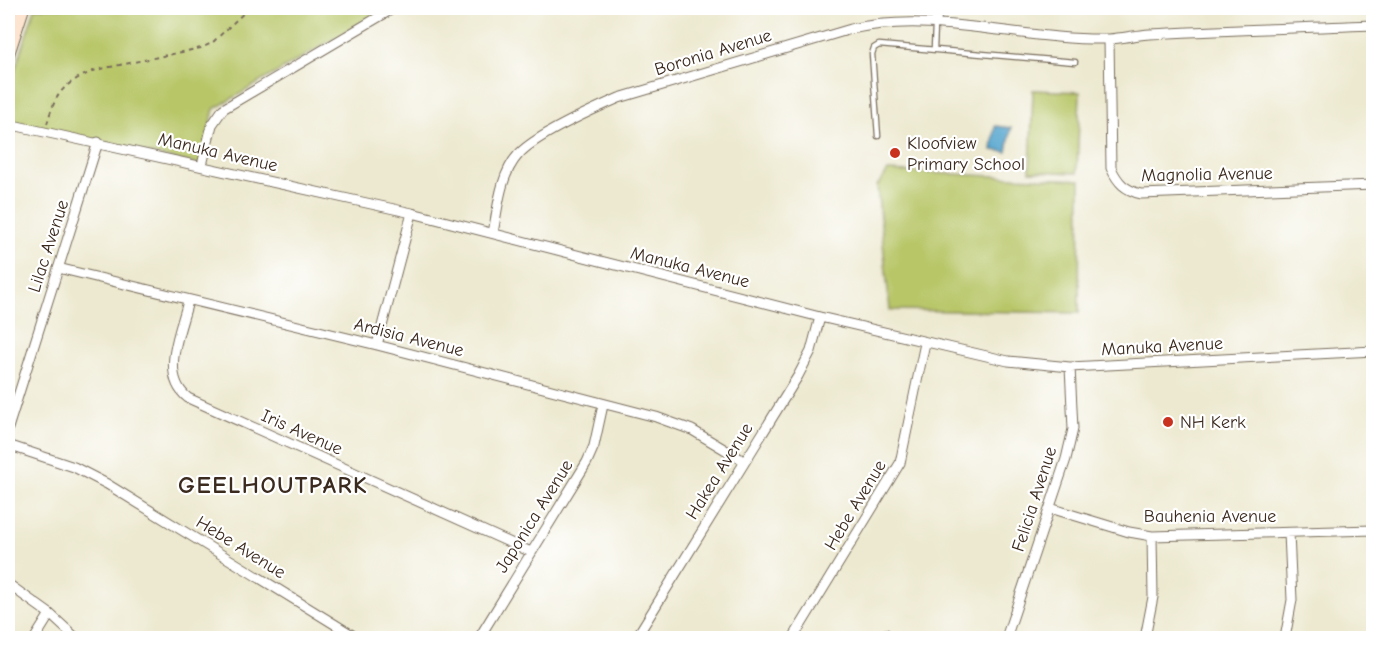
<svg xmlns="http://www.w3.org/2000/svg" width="1381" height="646" font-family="'Comic Neue',sans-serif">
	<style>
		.green { fill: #b8c668; stroke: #7a7843; stroke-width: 1.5 }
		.water { fill: #52a4cd; stroke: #466776; stroke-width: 1.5 }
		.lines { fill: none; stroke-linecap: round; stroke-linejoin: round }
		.lane-casing { stroke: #796d5c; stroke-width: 7 }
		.street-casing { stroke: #796d5c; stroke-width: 11 }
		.secondary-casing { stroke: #796d5c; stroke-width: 14 }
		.path { stroke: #796d5c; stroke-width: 2; stroke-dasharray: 4.5 4.5; stroke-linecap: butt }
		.lane { stroke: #fff; stroke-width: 4.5 }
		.street { stroke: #fff; stroke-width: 9 }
		.secondary { stroke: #fde4d0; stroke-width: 12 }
		.poi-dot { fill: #c8321e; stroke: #fff; stroke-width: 2 }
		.labels { text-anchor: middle; stroke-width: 4.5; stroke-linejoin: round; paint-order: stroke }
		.street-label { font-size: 18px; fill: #3b2a1e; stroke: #fff }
		.poi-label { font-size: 18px; fill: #3b2a1e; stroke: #fff; text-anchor: start }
		.district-label { font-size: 24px; font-weight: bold; letter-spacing: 1.5px; fill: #3b2a1e; stroke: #fff }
	</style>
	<rect width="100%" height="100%" fill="#fff"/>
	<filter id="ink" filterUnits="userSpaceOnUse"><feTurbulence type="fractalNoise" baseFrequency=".0167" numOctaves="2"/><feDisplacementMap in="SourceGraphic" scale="12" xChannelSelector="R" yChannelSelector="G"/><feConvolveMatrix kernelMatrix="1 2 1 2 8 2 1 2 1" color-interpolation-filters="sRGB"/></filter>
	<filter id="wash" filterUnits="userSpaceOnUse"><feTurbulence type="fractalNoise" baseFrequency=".008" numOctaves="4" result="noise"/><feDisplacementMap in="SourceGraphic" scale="24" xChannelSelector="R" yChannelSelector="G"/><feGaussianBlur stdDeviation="1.35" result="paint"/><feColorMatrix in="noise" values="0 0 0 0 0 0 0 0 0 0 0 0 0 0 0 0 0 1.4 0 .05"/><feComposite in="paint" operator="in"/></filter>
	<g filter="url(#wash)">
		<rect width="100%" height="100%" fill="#ede9d0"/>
		<path class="green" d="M35,8H387L214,109L201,165L8,123V91Z
			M1033,90L1080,92L1077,173L1030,171Z
			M888,171L1080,180L1079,313L890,310L877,186Z"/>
		<path class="water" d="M995,126L1011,128L1007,152L992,150Z"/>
	</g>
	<g filter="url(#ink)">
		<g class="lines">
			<g class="lane-casing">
				<path id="lane" d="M934,49L935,25
					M878,136L872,54L874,48L879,45L1075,62"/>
			</g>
			<g class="street-casing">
				<path id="street" d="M936,22L937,8
					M1109,39L1111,168C1118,183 1125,190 1141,194L1374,185
					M8,124L412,213L820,317L1008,361L1070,367L1374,351
					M202,165L212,125L223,109L394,8
					M493,233C498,208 500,175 518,155C534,136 594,109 619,98L851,29C937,10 1022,41 1109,39C1123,38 1136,35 1150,34C1224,30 1299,28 1374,25
					M58,268L377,345L656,417L692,430L744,461
					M188,301C181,331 159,375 188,398L531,552
					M377,345L412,213
					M8,428L98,142
					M8,445L74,467L107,484L357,638
					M1050,508L1129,532L1152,536L1374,530
					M8,584L50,614L76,638
					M35,638L50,614
					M479,638L587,462L594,446L603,405
					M636,638L798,376L811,351L820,317
					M793,638L900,463L925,343
					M883,638L886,634
					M1006,638L1066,459L1073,429L1070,367
					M1145,638L1153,597L1152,536
					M1285,638L1292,600L1289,533"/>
			</g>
			<g class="secondary-casing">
				<path id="secondary" d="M8,54L23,8"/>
			</g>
			<path class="path" d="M47,124C56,91 64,83 96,70L201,48L212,43L249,8"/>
			<use href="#lane" class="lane"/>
			<use href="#street" class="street"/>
			<use href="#secondary" class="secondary"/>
		</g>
	</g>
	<g class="poi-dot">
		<circle cx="895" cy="153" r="6"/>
		<circle cx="1168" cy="422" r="6"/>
	</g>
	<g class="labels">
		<g class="street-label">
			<text transform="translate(713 52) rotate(-17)" y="6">Boronia Avenue</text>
			<text transform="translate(218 152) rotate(13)" y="6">Manuka Avenue</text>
			<text transform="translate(1207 174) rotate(-1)" y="6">Magnolia Avenue</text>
			<text transform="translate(48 246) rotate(-72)" y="6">Lilac Avenue</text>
			<text transform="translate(690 267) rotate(14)" y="6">Manuka Avenue</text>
			<text transform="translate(409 337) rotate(14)" y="6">Ardisia Avenue</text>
			<text transform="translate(1162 346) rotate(-3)" y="6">Manuka Avenue</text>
			<text transform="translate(302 432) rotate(24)" y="6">Iris Avenue</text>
			<text transform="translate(719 471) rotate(-58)" y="6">Hakea Avenue</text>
			<text transform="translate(1034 499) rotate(-72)" y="6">Felicia Avenue</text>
			<text transform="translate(855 505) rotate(-59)" y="6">Hebe Avenue</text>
			<text transform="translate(534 516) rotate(-58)" y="6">Japonica Avenue</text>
			<text x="1210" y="522">Bauhenia Avenue</text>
			<text transform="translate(241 547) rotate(32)" y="6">Hebe Avenue</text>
		</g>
		<g class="poi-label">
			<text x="907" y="149">Kloofview<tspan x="907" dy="21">Primary School</tspan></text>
			<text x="1180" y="428">NH Kerk</text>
		</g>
		<g class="district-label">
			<text x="273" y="493">GEELHOUTPARK</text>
		</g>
	</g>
	<rect width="1381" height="646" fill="none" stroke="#fff" stroke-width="30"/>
</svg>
